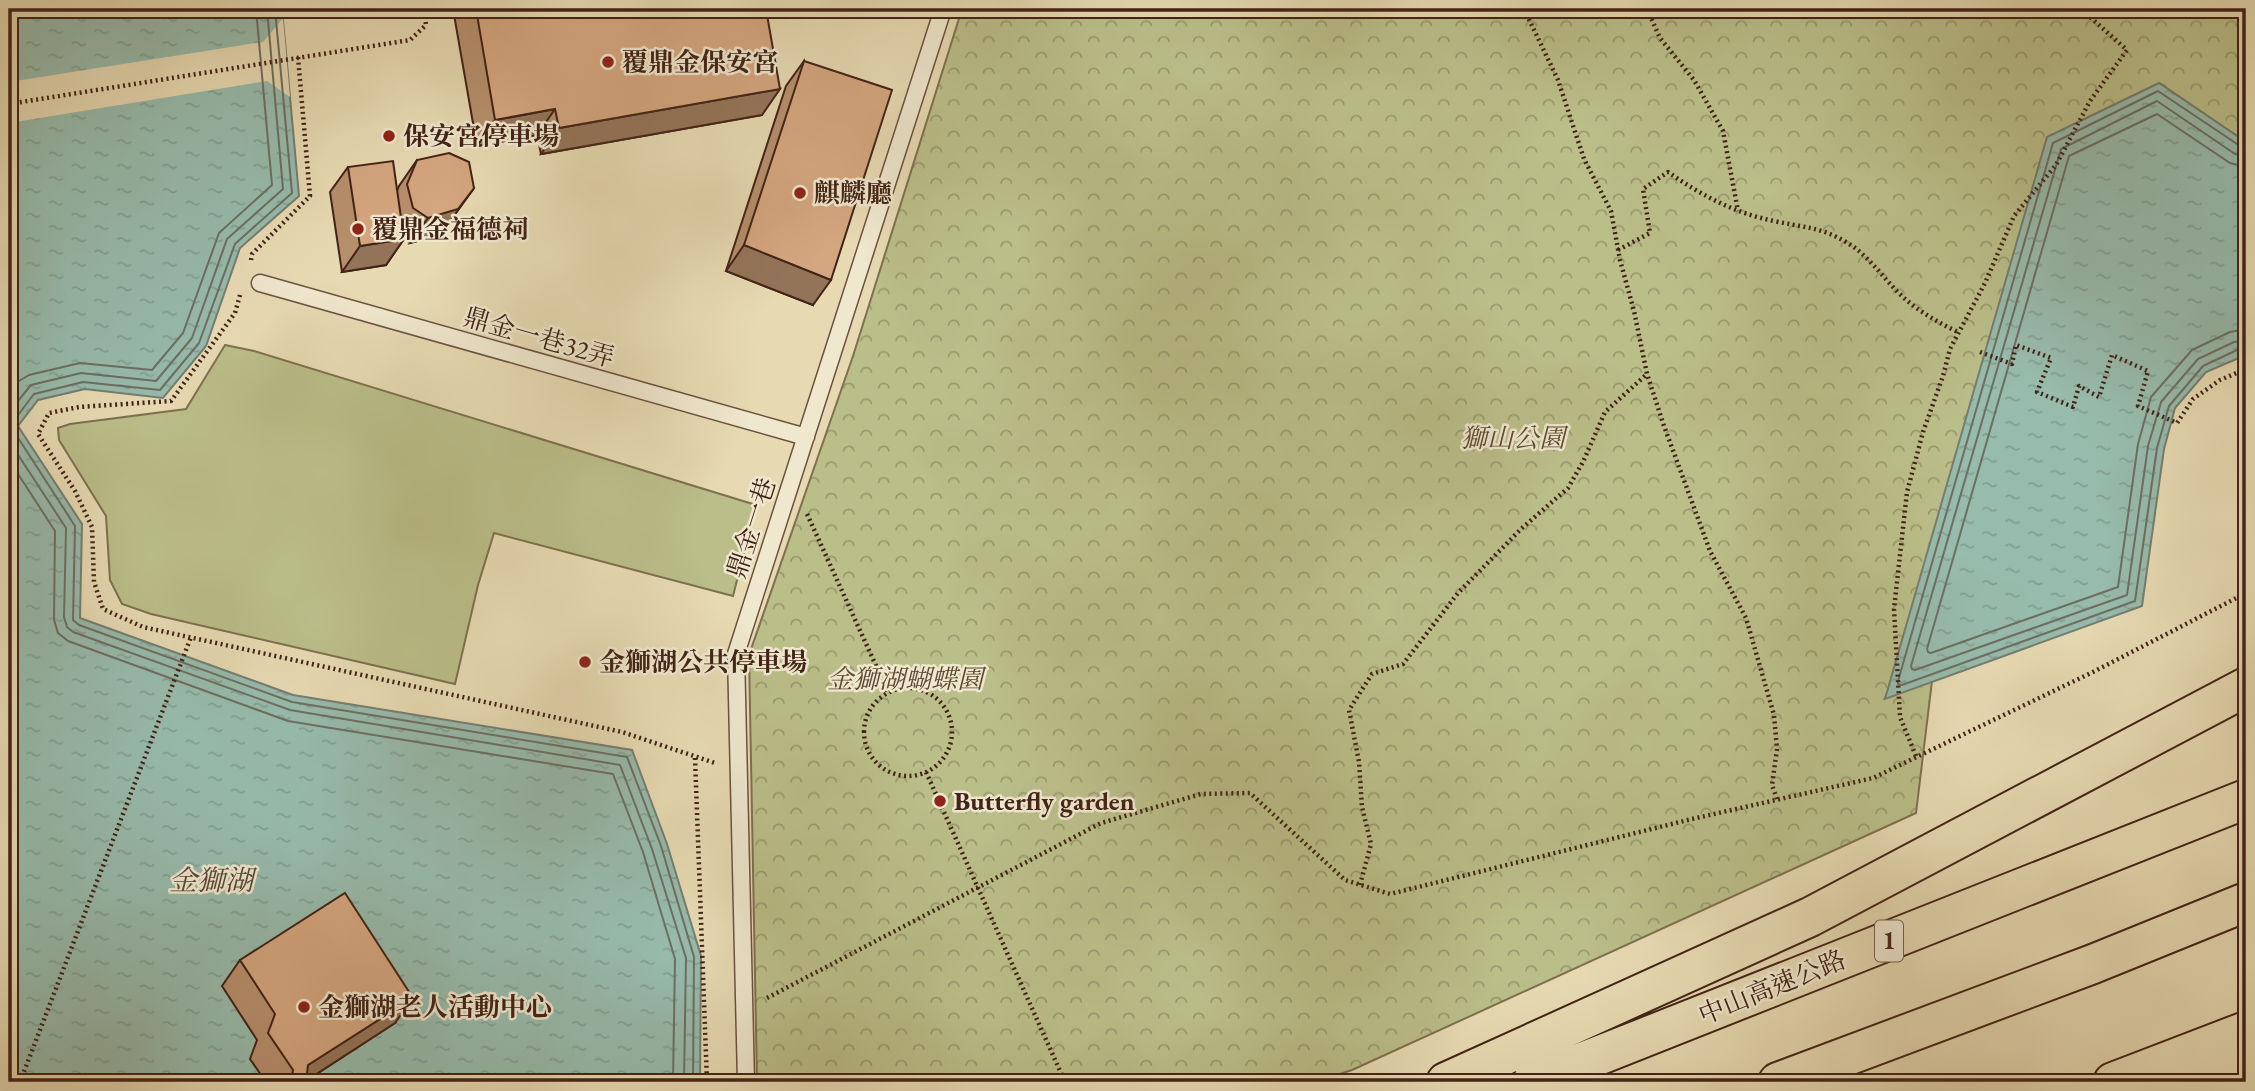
<svg xmlns="http://www.w3.org/2000/svg" width="2255" height="1091" font-family="'EB Garamond','Noto Serif TC',serif">
	<style>
		.grass { fill: #babe89; stroke: #7e7050; stroke-width: 2 }
		.park { fill: url(#park-crowns); stroke: #7e7050; stroke-width: 2 }
		.water { fill: url(#water-ripples); stroke: #757e70; stroke-width: 2 }
		.pier { fill: #e7dab3 }
		.lines { fill: none; stroke-linecap: round; stroke-linejoin: round }
		.shore { stroke: #6c6f62; stroke-width: 2 }
		.service-casing { stroke: #6b513e; stroke-width: 19 }
		.motorway-casing { stroke: #422317; stroke-width: 42 }
		.path { stroke: #422317; stroke-width: 4.5; stroke-dasharray: 2 3.5; stroke-linecap: butt }
		.service { stroke: #efe7ce; stroke-width: 16 }
		.motorway { stroke: #e7dab3; stroke-width: 38 }
		.wall { fill: #b68f6d; stroke: #422317; stroke-width: 2 }
		.shaded-wall { fill: #947459; stroke: #422317; stroke-width: 2 }
		.building { fill: #d4a67f; stroke: #422317; stroke-width: 2 }
		.poi-dot { fill: #8f2418; stroke: #efe7ce; stroke-width: 2.5 }
		.labels { text-anchor: middle; stroke-width: 5; stroke-linejoin: round; paint-order: stroke }
		.shield { fill: #efe7ce; stroke: #765e4e; stroke-width: 2 }
		.shield-label { font-size: 24px; font-weight: bold; fill: #422317 }
		.poi-label { font-size: 26px; font-weight: bold; fill: #422317; stroke: #efe7ce; text-anchor: start }
		.street-label { font-size: 26px; fill: #422317; stroke: #efe7ce }
		.park-label { font-size: 26px; font-style: italic; fill: #604a34; stroke: #efe7ce }
		.water-label { font-size: 28px; font-style: italic; fill: #57493c; stroke: #efe7ce }
	</style>
	<defs>
		<pattern id="park-crowns" width="20" height="18" patternUnits="userSpaceOnUse" patternTransform="scale(1.75)"><rect width="20" height="18" fill="#babe89"/><path d="M2 6a3 3 0 1 1 6 0M12 15a3 3 0 1 1 6 0" fill="none" stroke="#999a6f"/></pattern>
		<pattern id="water-ripples" width="26" height="14" patternUnits="userSpaceOnUse" patternTransform="scale(1.75)"><rect width="26" height="14" fill="#97bbac"/><path d="M2 4q2-2 4 0t4 0M15 11q2-2 4 0t4 0" fill="none" stroke="#83a093"/></pattern>
	</defs>
	<rect width="100%" height="100%" fill="#e7dab3"/>
	<filter id="stains"><feTurbulence type="fractalNoise" baseFrequency=".00286" numOctaves="4"/><feColorMatrix values="0 0 0 0 .2 0 0 0 0 .09 0 0 0 0 .02 0 0 0 .5 -.17"/></filter>
	<radialGradient id="worn" r=".72"><stop offset=".6" stop-color="#630" stop-opacity="0"/><stop offset="1" stop-color="#630" stop-opacity=".3"/></radialGradient>
	<path class="grass" d="M225,345L254,351L756,505L733,596L494,533L478,585L455,684L151,614L122,604L110,580L106,516L59,440L58,428L70,424L186,409Z"/>
	<path class="park" d="M962,9H2246V142L2159,83L1885,698L1932,681L1916,813L1352,1070L1315,1082H757L749,655L853,356Z"/>
	<path class="water" d="M9,9H282L299,196L240,248L206,346L163,398L85,389L38,400L18,426L82,524L80,618L293,695L632,750L667,844L701,956L700,1082H9Z
		M2159,83L2246,142V355L2206,372L2175,408L2164,449L2142,606L1885,699L2047,137Z"/>
	<path class="pier" d="M283,18L290,97L267,81L9,123V82L263,42Z"/>
	<g class="lines">
		<path class="shore" d="M275,9L292,193L235,244L199,343L160,390L83,382L34,394L12,423L13,430L75,526L73,620L79,625L292,702L627,757L661,846L694,957L693,1082
			M2246,147L2240,146L2158,91L2053,143L1898,681V684L1902,685L2135,601L2157,448L2169,406L2203,366L2237,350L2246,349
			M2246,156L2235,154L2157,101L2061,149L1911,666L1912,669L1915,670L2127,595L2148,446L2161,402L2198,359L2234,342L2246,340
			M2246,167L2230,163L2157,114L2069,156L1927,649L1928,652L1931,653L2118,587L2138,444L2151,397L2192,350L2230,332L2246,329
			M9,394L19,381L29,375L80,363L152,370L183,333L219,233L272,185L256,9
			M9,412L31,385L81,373L156,381L192,338L227,239L283,189L267,9
			M9,441L66,528L64,617L67,627L73,632L290,710L620,765L652,849L686,958L684,1082
			M9,460L55,531L54,620L58,633L68,641L288,721L613,774L643,852L675,959L673,1082"/>
		<g class="service-casing">
			<path id="service" d="M260,283L806,437
				M746,1082L736,654L943,9"/>
		</g>
		<g class="motorway-casing">
			<path id="motorway" d="M2175,1080L2246,1063
				M1446,1082L1810,917L2246,687
				M1532,1082L2246,799
				M1778,1082L2093,964L2246,902
				M2113,1082L2246,1031"/>
		</g>
		<path class="path" d="M1524,9L1558,80L1584,159L1611,211L1620,260L1634,311L1647,374L1664,426L1710,551L1746,618L1774,715L1777,749L1772,785L1777,799
			M1647,9L1660,38L1694,80L1723,131L1738,211
			M9,104L410,40L426,25L424,9
			M1618,250L1650,233L1643,189L1668,172C1701,195 1734,213 1774,221C1801,227 1821,227 1846,242C1870,256 1884,280 1904,298C1920,312 1939,323 1958,332
			M251,260L252,254L310,196L298,57
			M240,295L235,313L171,401L79,407L49,413L38,434L75,491L92,527L94,582L103,609L143,627L622,732L715,763
			M1980,352L2012,364L2016,345L2051,358L2037,392L2073,407L2079,386L2099,397L2112,355L2148,371L2138,406L2177,423L2193,399L2220,380L2246,369
			M807,514L888,692
			M864 732a44 44 0 1 1 88 0a44 44 0 1 1-88 0Z
			M1916,756L1900,717L1894,609L1907,492L1923,432L1943,376L1950,349L1985,283L2014,216L2056,165L2090,101L2127,50L2081,9
			M695,758L707,1082
			M926,772L1065,1082
			M1360,885L1371,844L1362,807L1359,762L1349,710L1372,674L1403,664L1458,593L1521,529L1568,488L1583,462L1605,412L1647,374
			M767,998L1101,823L1201,794L1250,793L1345,880L1390,894L1692,819L1873,778L2093,672L2246,593
			M20,1082L191,637"/>
		<use href="#service" class="service"/>
		<use href="#motorway" class="motorway"/>
	</g>
	<path class="wall" d="M453,9H766L762,115L541,154L537,135L477,146Z
		M804,61L813,305L726,271L786,86Z
		M417,160L474,188L440,235L410,243L404,239L386,265L342,272L330,192L348,167L397,191L399,186Z
		M240,960L395,1023L306,1081V1082H266L250,1059L257,1040L222,986Z"/>
	<path class="shaded-wall" d="M780,89L762,115L541,154L559,128Z
		M555,109L537,135L477,146L495,120Z
		M474,188L440,235L410,243L428,218Z
		M404,239L386,265L342,272L360,246Z
		M744,245L831,280L813,305L726,271Z
		M413,998L395,1023L304,1082L308,1065Z"/>
	<path class="building" d="M476,9H766L780,89L559,128L555,109L495,120Z
		M804,61L892,90L831,280L744,245Z
		M449,153L469,162L474,188L458,209L428,218L413,208L407,184L417,160Z
		M393,161L404,239L360,246L348,167Z
		M345,893L413,998L308,1065L306,1082H291L293,1070L268,1033L275,1014L240,960Z"/>
	<g class="poi-dot">
		<circle cx="608" cy="62" r="7"/>
		<circle cx="389" cy="136" r="7"/>
		<circle cx="800" cy="193" r="7"/>
		<circle cx="358" cy="229" r="7"/>
		<circle cx="585" cy="662" r="7"/>
		<circle cx="940" cy="801" r="7"/>
		<circle cx="304" cy="1007" r="7"/>
	</g>
	<g class="labels">
		<rect class="shield" x="1875" y="920.5" width="28" height="41" rx="5"/>
		<g class="shield-label">
			<text x="1889" y="949">1</text>
		</g>
		<g class="poi-label">
			<text x="622" y="71">覆鼎金保安宮</text>
			<text x="403" y="145">保安宮停車場</text>
			<text x="814" y="202">麒麟廳</text>
			<text x="372" y="238">覆鼎金福德祠</text>
			<text x="599" y="671">金獅湖公共停車場</text>
			<text x="954" y="810">Butterfly garden</text>
			<text x="318" y="1016">金獅湖老人活動中心</text>
		</g>
		<g class="street-label">
			<text transform="translate(539 337) rotate(16)" y="9">鼎金一巷32弄</text>
			<text transform="translate(751 528) rotate(-72)" y="9">鼎金一巷</text>
			<text transform="translate(1772 987) rotate(-22)" y="9">中山高速公路</text>
		</g>
		<g class="park-label">
			<text x="1513" y="447">獅山公園</text>
			<text x="905" y="688">金獅湖蝴蝶園</text>
		</g>
		<g class="water-label">
			<text x="211" y="890">金獅湖</text>
		</g>
	</g>
	<rect width="2255" height="1091" fill="none" stroke="#e7dab3" stroke-width="35"/>
	<rect x="10" y="10" width="2234" height="1070" fill="none" stroke="#422317" stroke-width="3.5"/>
	<rect x="18" y="18" width="2220" height="1056" fill="none" stroke="#422317" stroke-width="2"/>
	<rect width="100%" height="100%" filter="url(#stains)"/>
	<rect width="100%" height="100%" fill="url(#worn)"/>
</svg>
